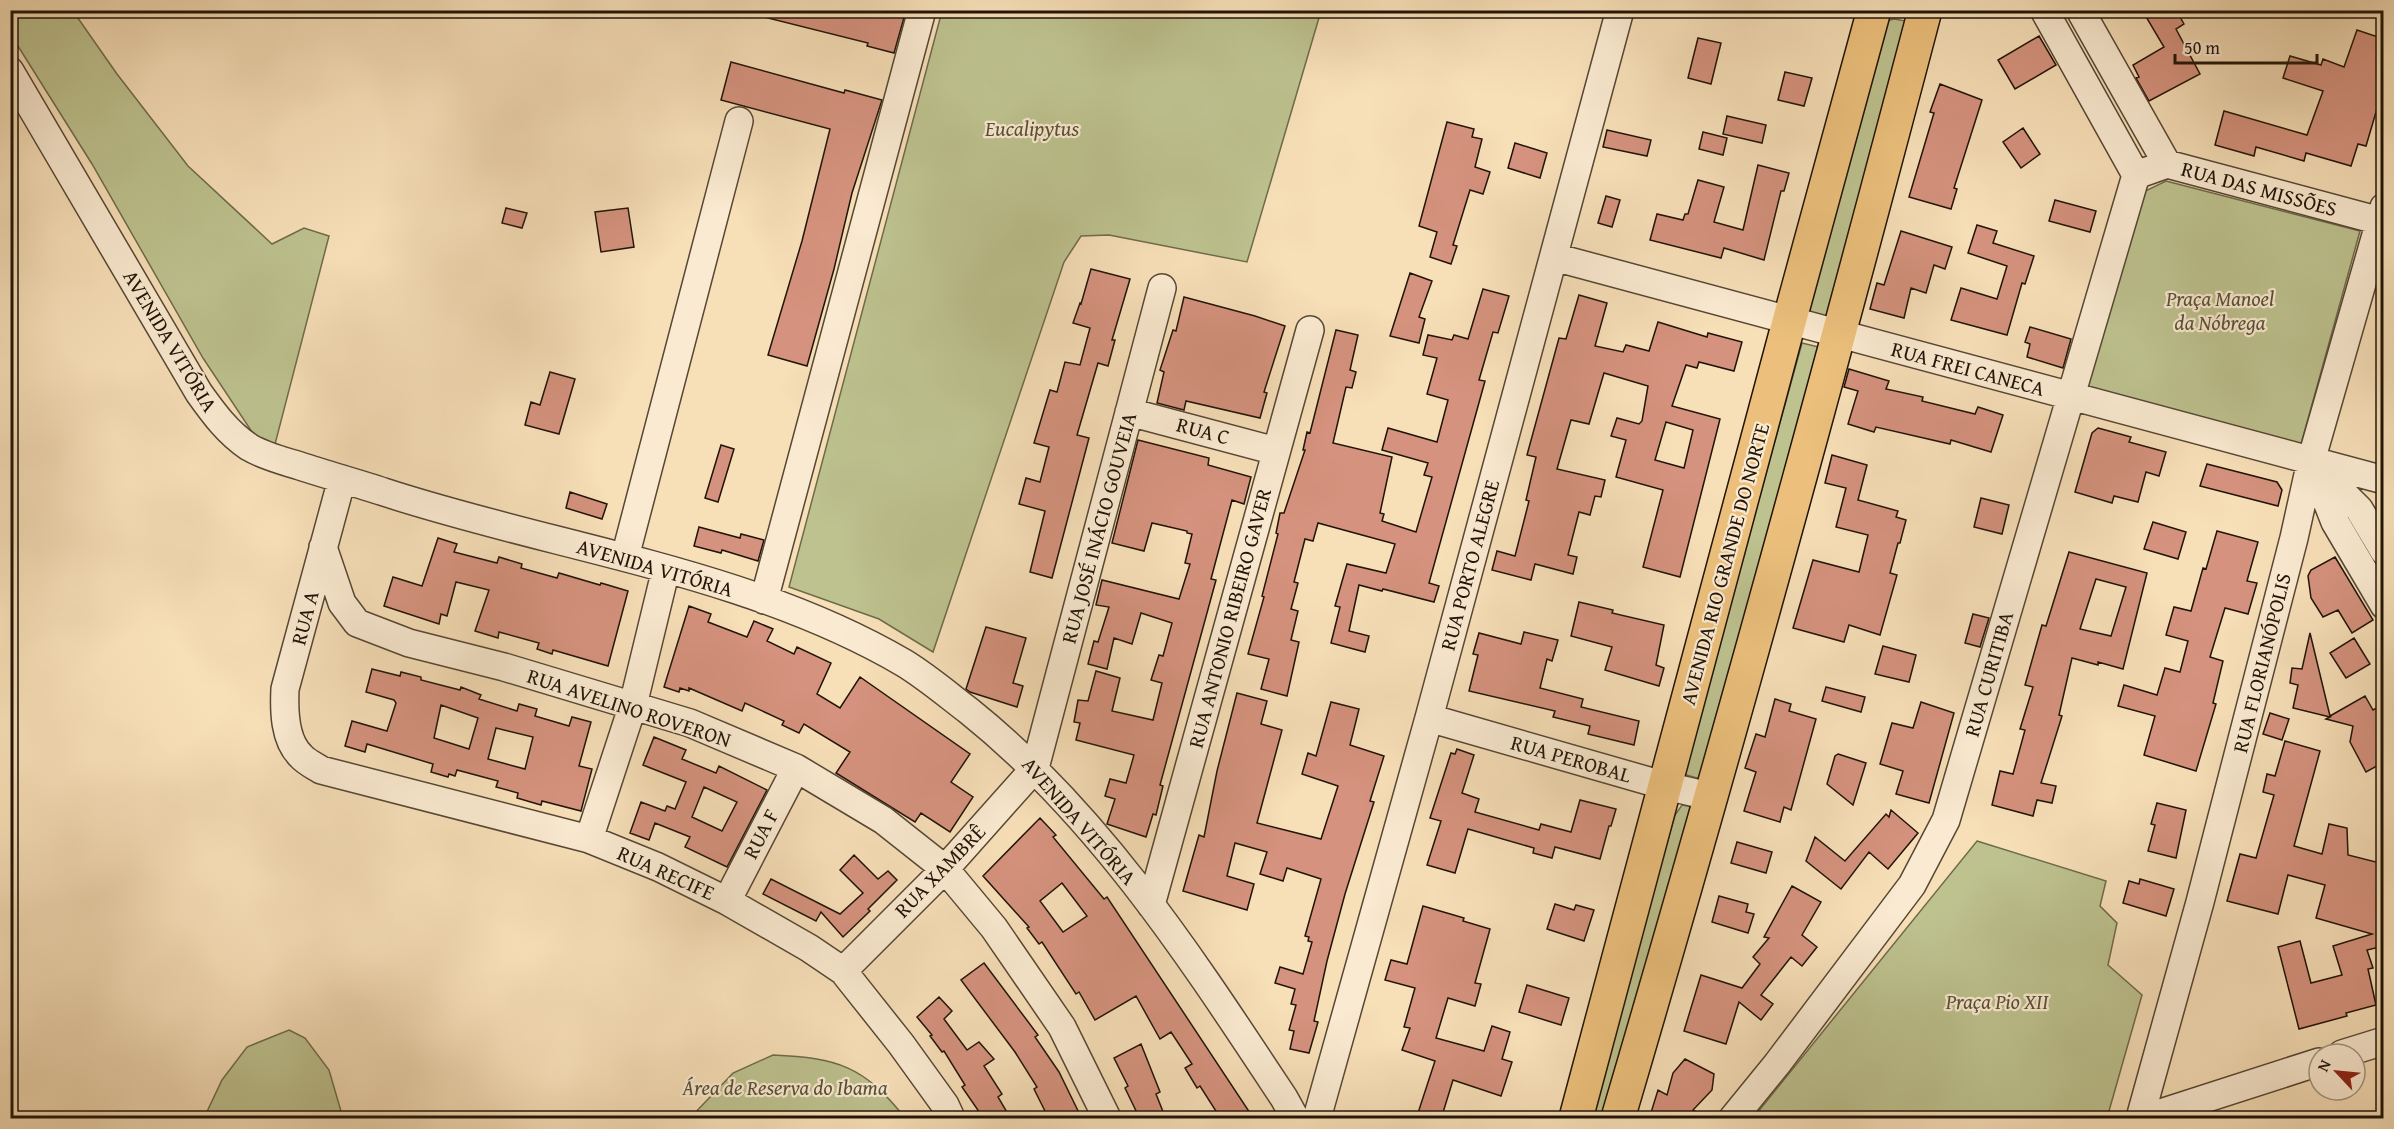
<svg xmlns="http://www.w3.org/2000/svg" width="2394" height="1129" font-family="'Gentium Book Plus',serif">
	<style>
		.green { fill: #bdc28f; stroke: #6e6b4c; stroke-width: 1.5 }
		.building { fill: #d5927e; stroke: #201408; stroke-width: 1.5; fill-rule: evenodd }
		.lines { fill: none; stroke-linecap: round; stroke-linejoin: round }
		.minor-casing { stroke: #564734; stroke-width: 30 }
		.major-casing { stroke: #201408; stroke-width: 36 }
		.minor { stroke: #faead1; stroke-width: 27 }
		.major { stroke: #ecc07c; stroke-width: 33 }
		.labels { text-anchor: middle; stroke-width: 4.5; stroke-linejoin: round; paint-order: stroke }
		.park-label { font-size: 21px; font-style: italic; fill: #575137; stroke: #faead1 }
		.street-label { font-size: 21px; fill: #201408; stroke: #faead1 }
	</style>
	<rect width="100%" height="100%" fill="#f7dfb8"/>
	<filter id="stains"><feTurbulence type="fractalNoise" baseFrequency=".00333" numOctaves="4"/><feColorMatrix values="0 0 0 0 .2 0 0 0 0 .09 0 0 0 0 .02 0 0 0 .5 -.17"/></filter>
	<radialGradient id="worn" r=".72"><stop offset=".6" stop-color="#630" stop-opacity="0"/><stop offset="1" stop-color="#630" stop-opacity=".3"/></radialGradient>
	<path class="green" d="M11,11H73L117,74L188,166L272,244L304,228L329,236L274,448L252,432L203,358L92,164L11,35Z
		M942,11H1321L1247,262L1109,235L1081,236L1064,262L933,652L879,619L789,587Z
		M1894,19L1906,21L1835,321L1807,313L1886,21Z
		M2166,181L2360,231L2300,448L2078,391L2135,196Z
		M1802,343L1823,348L1711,782L1683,774Z
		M1682,805L1692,807L1613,1118H1589L1675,815Z
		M1977,841L2106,881L2100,906L2117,923L2108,965L2142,995L2107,1118H1753Z
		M289,1030L305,1038L329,1070L343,1118H204L222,1080L247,1047Z
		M773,1055C838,1058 864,1066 905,1118H690L733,1073Z"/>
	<path class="building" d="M761,10H890L905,14L894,53L867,46L868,43L760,16Z
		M2142,10H2176L2184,24L2176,29L2200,74L2149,101L2136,78L2139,77L2133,65L2164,47Z
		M2357,30L2384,39V85L2366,146L2358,144L2351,166L2306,153L2304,161L2256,147L2254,156L2215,145L2224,111L2307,135L2323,91L2283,78L2290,56L2321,65L2323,59L2344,67Z
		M2039,36L2056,65L2015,89L1998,60Z
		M1698,38L1721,43L1711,84L1688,78Z
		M731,62L844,93L845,90L882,100L852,193L834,269L807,366L768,355L802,241L830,129L721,100Z
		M1785,72L1812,78L1804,106L1778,100Z
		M1940,84L1982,100L1954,188L1957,189L1951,209L1909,197L1934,113L1930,112Z
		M1727,116L1766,125L1762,143L1723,134Z
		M1447,122L1474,129L1472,137L1482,139L1475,167L1490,172L1483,194L1470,190L1453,245L1457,246L1451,264L1430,257L1437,232L1419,226Z
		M2023,128L2040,154L2021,168L2003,142Z
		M1607,130L1651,140L1647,156L1603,147Z
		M1703,132L1727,138L1723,155L1699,149Z
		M1515,143L1547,153L1540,178L1508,168Z
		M1758,165L1789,173L1784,191H1781L1764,260L1724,248L1721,258L1650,240L1657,214L1683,220L1685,214H1688L1698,180L1724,187L1714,222L1743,230Z
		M1606,196L1620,200L1612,227L1598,223Z
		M2055,200L2096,211L2090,232L2049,221Z
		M506,208L527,213L522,228L502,223Z
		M628,208L634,247L601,252L595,212Z
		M1977,225L1997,231L1993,243L2034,256L2025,284L2022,283L2007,335L1951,320L1961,288L1997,299L2007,266L1968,253Z
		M1901,231L1952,247L1945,269L1934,265L1926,293L1911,288L1904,318L1870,309L1877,283L1884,285Z
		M1091,269L1130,279L1112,340H1115L1108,366L1098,363L1077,435L1089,438L1052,578L1030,572L1045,511L1019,504L1026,478L1040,482L1049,447L1034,443L1050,390L1057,392L1065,362L1080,365L1090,328L1073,323L1080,303L1081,304Z
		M1410,273L1432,281L1419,317L1425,319L1419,343L1390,336Z
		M1483,289L1509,296L1498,333L1493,332L1479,380L1485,381L1429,583L1439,586L1434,602L1383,589L1382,591L1359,585L1349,631L1369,636L1365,652L1331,643L1340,607L1335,606L1347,564L1386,573L1395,544L1318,523L1313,541L1305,539L1294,582L1298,583L1291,609L1298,611L1291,640L1299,642L1287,696L1261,689L1269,659L1248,654L1264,597L1262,596L1278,534L1276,533L1280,513H1284L1305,450H1303L1307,432L1310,433L1336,330L1358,335L1350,370L1356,372L1352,388L1346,387L1333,443L1392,457L1380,513L1384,514L1382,521L1416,532L1432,477L1424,475L1428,463L1382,450L1388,428L1437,442L1448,400L1427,394L1437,358L1423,355L1428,335L1452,340L1454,335L1468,339Z
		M1579,295L1607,303L1595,346L1623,352L1626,345L1649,351L1658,322L1707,337L1708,333L1742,342L1734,371L1699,362L1697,368L1686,365L1672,406L1720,419L1680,577L1643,567L1663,490L1616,477L1626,440L1611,436L1617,418L1639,424L1642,421L1648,386L1604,373L1589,424L1571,420L1557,469L1605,480L1601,497L1595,496L1590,515L1579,512L1568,555L1577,557L1573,574L1535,564L1531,580L1492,570L1497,551L1515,556L1529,501L1526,500L1536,457L1527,455L1559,338L1566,339ZM1666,422L1693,430L1684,468L1655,460Z
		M1184,297L1255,316L1285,326L1264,392L1267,393L1260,418L1186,401L1184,410L1157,403L1164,372L1160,370L1173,330L1176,331Z
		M2030,327L2071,339L2063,368L2027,357L2030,344L2025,342Z
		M1849,369L1889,381L1886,389L1923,397L1922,401L1975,414L1978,407L2003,415L1991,452L1951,440L1950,444L1876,427L1874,432L1848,424L1858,391L1844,387Z
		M550,372L575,379L559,434L525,425L531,402L540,405Z
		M2098,428L2131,437L2129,442L2166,452L2159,476L2146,472L2138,502L2114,496L2112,503L2075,492L2092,433Z
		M1138,440L1209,458L1208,465L1251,477L1244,504L1232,500L1211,579L1216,580L1160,785L1163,786L1156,815L1153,814L1146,837L1107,824L1115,799L1105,796L1110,779L1126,783L1134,755L1076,740L1080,723L1074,722L1078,700L1088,701L1096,671L1120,678L1112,711L1153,720L1162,683L1151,680L1159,655L1163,656L1172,623L1141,613L1132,644L1114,638L1107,669L1088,664L1094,641L1098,642L1109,607L1096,605L1102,580L1179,599L1190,564L1185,563L1192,534L1187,533V531L1152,523L1144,551L1112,543Z
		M721,445L734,449L718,502L705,498Z
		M1832,455L1867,465L1858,500L1898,511L1896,517L1906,520L1900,543H1898L1890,573L1897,575L1880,635L1849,625L1844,642L1793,628L1813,560L1859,572L1868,535L1836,527L1846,488L1825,483Z
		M2207,464L2277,482L2282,490L2278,506L2200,486Z
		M570,492L607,504L602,519L566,508Z
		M1981,498L2009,505L2002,534L1974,527Z
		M2153,522L2186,532L2178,559L2144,549Z
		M699,527L740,538L741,534L764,540L758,561L722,550L721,553L694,546Z
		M2217,531L2258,542L2247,581L2257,583L2248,614L2225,608L2210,657L2223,661L2213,703L2216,704L2196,771L2144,755L2155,716L2118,706L2124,685L2157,695L2165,668L2180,672L2188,641L2166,635L2174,607L2191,611L2203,568L2206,569Z
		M438,538L457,544L454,552L497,563L499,557L522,564L521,568L557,578L559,573L600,585L601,583L628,591L608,666L553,650L552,654L537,649L539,643L499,632L498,638L475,631L489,590L456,582L447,616L441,614L439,624L384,606L393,577L422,586Z
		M2069,552L2147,573L2123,669L2098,662V665L2072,658L2059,715L2062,716L2041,783L2056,786L2052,803L2037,800L2033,816L1992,805L2000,771L2013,774L2025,730L2020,729L2033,687L2025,685L2042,625L2046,626ZM2096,579L2126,587L2111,636L2080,629Z
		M2335,557L2373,620L2352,633L2338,610L2323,617L2311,598L2308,576L2311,570Z
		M1579,602L1613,610L1612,613L1664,625L1656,665L1664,668L1659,686L1605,670L1612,647L1571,636Z
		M689,606L711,614L708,622L747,637L754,621L773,629L767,641L794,654L797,647L831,663L817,694L840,708L860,677L970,754L951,782L973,797L950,832L921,813L915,822L836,773L850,752L804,724L799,733L782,725L784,721L745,703L742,711L689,688V691L680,688L679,692L664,687Z
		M1973,614L1989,618L1980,647L1965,643Z
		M986,627L1026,638L1013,683L1023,686L1017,707L970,692L966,689Z
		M1524,632L1558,640L1552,661L1547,659L1540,688L1583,699L1581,707L1639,721L1634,745L1588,734L1590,726L1553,717L1555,711L1469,691L1478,655L1473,654L1479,633L1521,644Z
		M2310,633L2330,716L2365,696L2373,710L2384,704V762L2366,772L2350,742L2353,726L2326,719L2330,717L2293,708L2298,685L2290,683L2292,668L2302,669Z
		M2354,638L2370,664L2346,678L2330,653Z
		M1883,646L1916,655L1909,682L1875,674Z
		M372,669L400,676L401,672L421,677V680L460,690L461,687L481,695L479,699L517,711L519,704L537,709L535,716L569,726L572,717L591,722L579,766L592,769L581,811L542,801L541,805L517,798L518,793L496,787L498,781L457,770L455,776L449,774L448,777L431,772L433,764L367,744L365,752L345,746L352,721L387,731L396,703L394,700L366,692ZM441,705L478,718L469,749L434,738ZM496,728L533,737L525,769L488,759Z
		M1826,687L1865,697L1861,712L1822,701Z
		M1237,693L1267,701L1261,724L1282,730L1257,823L1321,839L1338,786L1302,774L1308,753L1316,756L1331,702L1359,709L1350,745L1384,756L1370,801L1374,802L1345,894L1327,961L1314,1021L1318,1022L1309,1053L1290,1049L1294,1031L1289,1030L1296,1005L1291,1004L1295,989L1275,983L1280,967L1303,974L1312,942L1308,941L1309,937L1305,936L1321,879L1287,868L1283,881L1260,874L1267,852L1235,843L1227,876L1254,884L1247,910L1183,891L1199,835L1204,837L1217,771Z
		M1775,699L1791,704L1789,711L1816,719L1791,810L1784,807L1780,822L1744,811L1756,772L1745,768L1756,734L1765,737Z
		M1921,702L1954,713L1929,803L1896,794L1903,771L1880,764L1892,723L1913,728Z
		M2270,713L2289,719L2282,740L2263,734Z
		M654,737L686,750L682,759L716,773L719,766L767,790L727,867L685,847L690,837L655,823L649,840L630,833L641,802L665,811L667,806L675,809L686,782L643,765ZM704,787L737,802L722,831L692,817Z
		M2285,741L2320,751L2294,846L2322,854L2329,824L2347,828L2348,855L2384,864V923H2380L2384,930V946L2367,950L2373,968L2368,969L2376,1005L2346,1013L2347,1016L2299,1029L2278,947L2300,941L2311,983L2342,975L2333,946L2372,934L2316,918L2325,885L2288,875L2278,914L2227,901L2240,854L2256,858L2274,795L2263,792L2267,774L2275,776Z
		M1457,749L1474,755L1462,793L1479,799L1475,812L1539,830L1541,824L1571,832L1580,800L1616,809L1611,826H1609L1600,859L1555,847L1552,858L1533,853L1534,848L1468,829L1455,873L1427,865L1441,821L1430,818L1451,753L1455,754Z
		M1838,754L1866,763L1853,805L1827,784L1835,756Z
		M2157,803L2186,810L2176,858L2148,851L2155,825L2151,824Z
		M1891,810L1918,833L1888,869L1869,852L1841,889L1806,861L1815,837L1845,861L1886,814L1889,817Z
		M1040,818L1056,835L1053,837L1104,899L1107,897L1254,1119H1221L1200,1086L1197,1088L1185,1068L1192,1064L1171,1032L1160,1039L1136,996L1095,1020L1079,992L1076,994L1042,942L1039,944L1027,928L1029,927L983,876ZM1062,883L1087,916L1063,932L1040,901Z
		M1737,842L1772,852L1766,873L1731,863Z
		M854,855L878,879L888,871L897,880L868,909L870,911L843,937L821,912L816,921L763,894L771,879L840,914L863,893L840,870Z
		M2140,879L2174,889L2166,916L2123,903L2129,881L2139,884Z
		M1792,886L1821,902L1802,935L1817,947L1802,966L1791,957L1761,995L1773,1004L1761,1020L1739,1002L1726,1044L1684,1031L1701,975L1742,988L1760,964L1753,957L1769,938L1764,937Z
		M1719,896L1748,904L1746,912L1754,914L1748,933L1712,922Z
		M1555,904L1574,910L1576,905L1594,910L1584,941L1547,929Z
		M1423,906L1464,918L1463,921L1490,929L1475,983L1481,984L1475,1006L1448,998L1436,1038L1484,1051L1492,1026L1510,1032L1502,1059L1512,1062L1501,1096L1453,1080L1441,1119L1418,1113L1435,1061L1402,1050L1410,1028L1404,1027L1415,988L1385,980L1391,960L1407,964Z
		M984,963L1038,1035L1035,1037L1059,1072L1082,1119H1049L1034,1089L1037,1087L1015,1052L961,980Z
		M1527,985L1569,998L1561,1025L1519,1012Z
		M939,997L952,1011L944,1019L967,1050L979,1042L994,1059L984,1066L1002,1094L998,1097L1011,1119H984L962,1087L965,1085L944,1051L942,1052L930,1036L932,1035L917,1017Z
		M1141,1044L1160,1092L1156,1094L1166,1119H1140L1125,1088L1128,1086L1114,1058Z
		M1685,1059L1714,1074L1712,1090L1693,1110L1708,1119H1649L1658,1090L1667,1095L1673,1073Z"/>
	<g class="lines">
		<g class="minor-casing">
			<path id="minor" d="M2044,10L2136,175
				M2080,10L2167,164
				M10,71L199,393C214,414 228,433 249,447C264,456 284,461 300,466C328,475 356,483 384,492C555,548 747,571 904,663C927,677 948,695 969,711C1100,816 1192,959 1284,1098L1295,1118
				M2136,175L2167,164L2384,222
				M1554,257L2384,480
				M1129,412L1276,451
				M2311,461L2335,522L2384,605
				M2320,470L2359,509L2384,551
				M342,479L285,689C284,710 284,740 301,756C306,762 315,766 321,770L589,839L658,867L727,901L809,948L843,971L901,1044L945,1105L951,1118
				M323,547L342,603L357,623L409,643L504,667L690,723L796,768L883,820L945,869L994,928L1062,1027L1107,1118
				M625,557L739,121
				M764,600L922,10
				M1429,718L1666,786L1713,797
				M589,839L633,705L666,569
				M727,901L796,768
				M1151,905L1310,330
				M843,971L945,869L1035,768L1162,288
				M2342,1054L2384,1041
				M1317,1118L1429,718L1620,10
				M1733,1118L1777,1064L1912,885L1946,820L2136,175
				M2140,1118L2200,902L2294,538L2311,461L2384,207
				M2145,1118L2319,1062"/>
		</g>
		<g class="major-casing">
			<path id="major" d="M1576,1118L1789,322L1874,10
				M1618,1118C1726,752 1827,383 1924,14"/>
		</g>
		<use href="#minor" class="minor"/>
		<use href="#major" class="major"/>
	</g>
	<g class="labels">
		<g class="park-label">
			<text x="1032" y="136">Eucalipytus</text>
			<text x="2220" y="306">Praça Manoel<tspan x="2220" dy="24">da Nóbrega</tspan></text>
			<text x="1997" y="1009">Praça Pio XII</text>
			<text x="785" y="1095">Área de Reserva do Ibama</text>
		</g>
		<g class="street-label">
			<text transform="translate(2259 189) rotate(15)" y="7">RUA DAS MISSÕES</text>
			<text transform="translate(170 341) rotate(59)" y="7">AVENIDA VITÓRIA</text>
			<text transform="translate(1968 369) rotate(15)" y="7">RUA FREI CANECA</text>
			<text transform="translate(1203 431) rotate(15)" y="7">RUA C</text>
			<text transform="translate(1099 528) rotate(-75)" y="7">RUA JOSÉ INÁCIO GOUVEIA</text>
			<text transform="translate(1725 564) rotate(-75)" y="7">AVENIDA RIO GRANDE DO NORTE</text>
			<text transform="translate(1470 565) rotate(-75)" y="7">RUA PORTO ALEGRE</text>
			<text transform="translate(655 568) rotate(16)" y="7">AVENIDA VITÓRIA</text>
			<text transform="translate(305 618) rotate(-75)" y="7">RUA A</text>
			<text transform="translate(1230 618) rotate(-75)" y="7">RUA ANTONIO RIBEIRO GAVER</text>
			<text transform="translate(2262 663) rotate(-76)" y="7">RUA FLORIANÓPOLIS</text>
			<text transform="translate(1989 674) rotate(-74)" y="7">RUA CURITIBA</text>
			<text transform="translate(629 708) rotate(18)" y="7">RUA AVELINO ROVERON</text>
			<text transform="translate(1571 759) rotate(16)" y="7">RUA PEROBAL</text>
			<text transform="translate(1079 821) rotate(49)" y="7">AVENIDA VITÓRIA</text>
			<text transform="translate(761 834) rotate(-63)" y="7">RUA F</text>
			<text transform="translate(940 871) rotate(-46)" y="7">RUA XAMBRÊ</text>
			<text transform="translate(666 873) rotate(24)" y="7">RUA RECIFE</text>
		</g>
	</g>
	<rect width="2394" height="1129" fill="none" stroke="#f7dfb8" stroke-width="36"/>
	<rect x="12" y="12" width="2370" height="1105" fill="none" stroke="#201408" stroke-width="3"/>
	<rect x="18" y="18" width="2358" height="1093" fill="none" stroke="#201408" stroke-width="1.5"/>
	<g transform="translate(2337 1072) rotate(296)"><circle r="28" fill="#faead1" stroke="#a39481" stroke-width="1.5"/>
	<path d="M0-4.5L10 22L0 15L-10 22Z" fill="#8f2418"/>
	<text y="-9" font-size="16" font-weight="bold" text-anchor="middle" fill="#201408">N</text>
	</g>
	<path d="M2175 54v9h142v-9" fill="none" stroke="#201408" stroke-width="3"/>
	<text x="2184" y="54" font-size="18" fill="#201408" stroke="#faead1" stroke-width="4.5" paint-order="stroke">50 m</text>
	<rect width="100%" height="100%" filter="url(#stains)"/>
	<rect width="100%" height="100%" fill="url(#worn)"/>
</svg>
